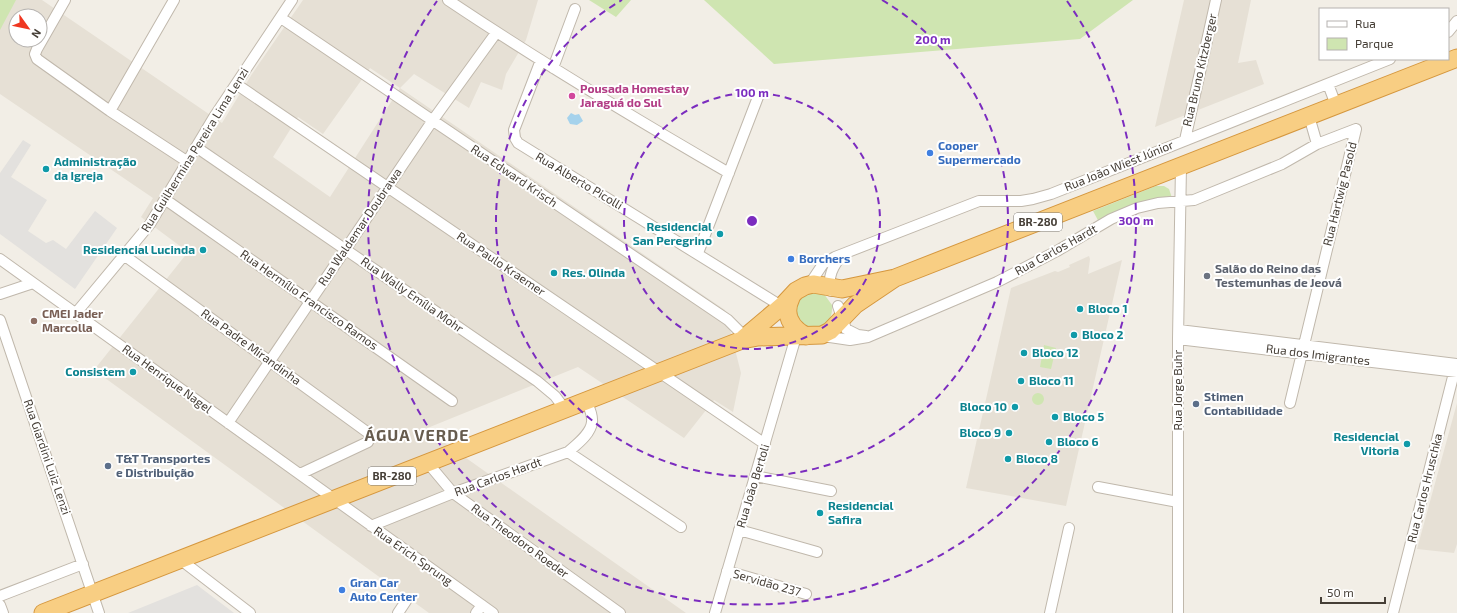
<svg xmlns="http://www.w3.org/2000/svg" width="1457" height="613" font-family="'Exo 2',sans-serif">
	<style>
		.residential { fill: #e6e0d5; fill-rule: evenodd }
		.green { fill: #cfe5b1 }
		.parking { fill: #e3e1de }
		.water { fill: #a5d2ec }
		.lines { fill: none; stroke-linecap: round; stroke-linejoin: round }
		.minor-casing { stroke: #c0b8ac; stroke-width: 12 }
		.trunk-casing { stroke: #d5973e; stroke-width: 19 }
		.minor { stroke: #fff; stroke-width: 10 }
		.trunk { stroke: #f8ce83; stroke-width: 17 }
		.ring { fill: none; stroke: #7b2cbf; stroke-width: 2; stroke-dasharray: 7 5 }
		.hotel-dot { fill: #d1479c; stroke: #fff; stroke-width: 1.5 }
		.shop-dot { fill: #3f7fe0; stroke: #fff; stroke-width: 1.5 }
		.culture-dot { fill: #0f9aa8; stroke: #fff; stroke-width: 1.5 }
		.worship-dot { fill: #6b7280; stroke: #fff; stroke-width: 1.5 }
		.education-dot { fill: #8d6e63; stroke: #fff; stroke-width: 1.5 }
		.service-dot { fill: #5c6f8a; stroke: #fff; stroke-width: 1.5 }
		.labels { text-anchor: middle; stroke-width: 4; stroke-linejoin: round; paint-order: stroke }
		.shield { fill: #fff; stroke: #7d7872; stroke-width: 1 }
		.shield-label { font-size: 11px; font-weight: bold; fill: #453e36 }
		.street-label { font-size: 12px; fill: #453e36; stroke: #fff }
		.hotel-label { font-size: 12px; font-weight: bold; fill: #b23c85; stroke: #fff; text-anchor: start }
		.shop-label { font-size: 12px; font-weight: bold; fill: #366cbe; stroke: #fff; text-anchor: start }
		.culture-label { font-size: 12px; font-weight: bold; fill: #0d838f; stroke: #fff; text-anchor: start }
		.worship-label { font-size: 12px; font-weight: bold; fill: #5b616d; stroke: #fff; text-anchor: start }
		.education-label { font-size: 12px; font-weight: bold; fill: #785e54; stroke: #fff; text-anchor: start }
		.service-label { font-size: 12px; font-weight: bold; fill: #4e5e75; stroke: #fff; text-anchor: start }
		.district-label { font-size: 16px; font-weight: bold; letter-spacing: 1px; fill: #675c4e; stroke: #fff }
		.centre { fill: #7b2cbf; stroke: #fff; stroke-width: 2 }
		.ring-label { font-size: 12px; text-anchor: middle; font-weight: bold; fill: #7b2cbf; stroke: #fff; stroke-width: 4; stroke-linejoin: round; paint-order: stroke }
	</style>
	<rect width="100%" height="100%" fill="#f2eee6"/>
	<path class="residential" d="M9,0H42L222,123L252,74L303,0H538L526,40L506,74L502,90L481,82L469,108L414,74L400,88L725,310L741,373L733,412L714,400L684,438L578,367L425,429L686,613H429L94,370L188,252L141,217L153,198L0,94V14ZM16,16H40V40H16ZM370,68L400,88L330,197L273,157L298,117L323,134Z
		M1184,0H1251L1238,63L1256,60L1264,84L1155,127Z
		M1089,256L1090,259L1088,274L1122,260L1066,506L966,488L1011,288L1055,271L1058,272L1070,267L1069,265Z
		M1457,403V544L1454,553L1417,549Z"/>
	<path class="green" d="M0,0H16L0,30Z
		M589,0H631L616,17Z
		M704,0H1133L1080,39L774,64Z
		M1156,186H1164L1169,189L1172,198L1100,224L1093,211Z
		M811,291L824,294L832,305C833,320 827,324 814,330L796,322L795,302Z
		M1044,345L1056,348L1051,369L1040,367Z
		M1032 399a6 6 0 1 1 12 0a6 6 0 1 1-12 0Z"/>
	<path class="parking" d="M23,140L31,145L11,177L47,200L28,231L46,243L53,240L66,249L95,211L117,228L75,289L0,234V173Z
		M197,585L234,613H128Z"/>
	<path class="water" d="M571,113L575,115L579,114L583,121L577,125L570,124L567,118Z"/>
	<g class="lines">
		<g class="minor-casing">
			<path id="minor" d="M65,0L37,49L35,54L37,59L110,111L188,162
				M448,0C539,61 634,118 729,173
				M281,18L728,320L745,337
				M1448,32L1457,21
				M541,60L514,130L515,138L518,143L786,309
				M553,68L575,9
				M236,84L765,444
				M1328,84L1336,105
				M110,111L174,0
				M1309,116L1317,144
				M1185,140L1216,0
				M196,147L537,381L555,396L564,408
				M166,200L452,401
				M698,253L758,97
				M125,256L367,432L370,436L368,442L300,474
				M0,259L493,613
				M809,285L823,264L835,257L979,201H1021L1033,199L1051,194L1390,59
				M831,291C827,277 833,266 842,255
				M0,294L33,283
				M838,306L846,329L858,335L866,336
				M76,313L150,224L214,117L292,0
				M0,320L99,613
				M1179,330L1457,364
				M823,336L850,340L868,337L997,282L1057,251L1111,219L1137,208L1158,203L1194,200L1282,164L1317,144L1356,129
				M1178,339L1457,372
				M1290,403L1356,129
				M228,423L433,120L496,33
				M568,452L681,527
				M427,462L453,493L620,613
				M755,476L831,491
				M1098,487L1178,502
				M371,526L453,493L568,452C576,445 591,434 592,422C593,415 589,407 586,400
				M739,530L817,552
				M181,560L250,613
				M727,571L806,594
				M0,596L83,564
				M0,605L3,613
				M398,613L406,601
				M476,613L482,605
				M715,613L797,333
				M1050,613L1069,528
				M1178,613V339L1181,166
				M1393,613L1456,365"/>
		</g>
		<g class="trunk-casing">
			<path id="trunk" d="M791,298C783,314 791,328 806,336
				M744,338L783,305L796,291L805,286L813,284L842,289L895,278L1457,58
				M43,613L742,340L758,337L822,335L830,331L855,305L895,278"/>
		</g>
		<use href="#minor" class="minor"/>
		<use href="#trunk" class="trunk"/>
	</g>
	<g class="ring">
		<circle cx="752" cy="221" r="128"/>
		<path d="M882 0A256 256 0 1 1 622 0"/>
		<path d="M1067 1A384 384 0 1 1 437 1"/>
	</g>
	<circle class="hotel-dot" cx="572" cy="96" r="4"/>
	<g class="shop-dot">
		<circle cx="930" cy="153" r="4"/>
		<circle cx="791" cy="259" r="4"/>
		<circle cx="342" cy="590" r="4"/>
	</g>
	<g class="culture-dot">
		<circle cx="46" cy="169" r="4"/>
		<circle cx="720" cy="234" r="4"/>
		<circle cx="203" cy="250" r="4"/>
		<circle cx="554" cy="273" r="4"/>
		<circle cx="1080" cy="309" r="4"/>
		<circle cx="1074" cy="335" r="4"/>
		<circle cx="1024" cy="353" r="4"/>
		<circle cx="133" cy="372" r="4"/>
		<circle cx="1021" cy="381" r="4"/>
		<circle cx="1015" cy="407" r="4"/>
		<circle cx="1055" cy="417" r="4"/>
		<circle cx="1009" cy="433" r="4"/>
		<circle cx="1049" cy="442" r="4"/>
		<circle cx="1407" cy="444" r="4"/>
		<circle cx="1008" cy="459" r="4"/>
		<circle cx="820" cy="513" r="4"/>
	</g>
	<circle class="worship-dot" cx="1207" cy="276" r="4"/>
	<circle class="education-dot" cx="34" cy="321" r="4"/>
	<g class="service-dot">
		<circle cx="1196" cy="404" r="4"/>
		<circle cx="108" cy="466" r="4"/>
	</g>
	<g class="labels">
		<g class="shield">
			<rect x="1014" y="213" width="48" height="18" rx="3"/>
			<rect x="368" y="467" width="48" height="18" rx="3"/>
		</g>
		<g class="shield-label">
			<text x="1038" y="226">BR-280</text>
			<text x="392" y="480">BR-280</text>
		</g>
		<g class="street-label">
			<text transform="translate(1200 70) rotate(-77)" y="4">Rua Bruno Kitzberger</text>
			<text transform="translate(195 150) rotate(-58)" y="4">Rua Guilhermina Pereira Lima Lenzi</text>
			<text transform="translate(1119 166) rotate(-22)" y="4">Rua João Wiest Júnior</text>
			<text transform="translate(514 176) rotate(34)" y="4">Rua Edward Krisch</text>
			<text transform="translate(579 181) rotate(31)" y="4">Rua Alberto Picolli</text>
			<text transform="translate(1340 194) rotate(-76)" y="4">Rua Hartwig Pasold</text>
			<text transform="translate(360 227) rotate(-56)" y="4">Rua Waldemar Doubrawa</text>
			<text transform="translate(1056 250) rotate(-29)" y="4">Rua Carlos Hardt</text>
			<text transform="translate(501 264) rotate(34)" y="4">Rua Paulo Kraemer</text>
			<text transform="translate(412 295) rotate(35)" y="4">Rua Wally Emília Mohr</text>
			<text transform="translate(309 300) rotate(35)" y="4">Rua Hermílio Francisco Ramos</text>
			<text transform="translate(251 347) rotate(36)" y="4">Rua Padre Mirandinha</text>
			<text transform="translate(1318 355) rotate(7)" y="4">Rua dos Imigrantes</text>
			<text transform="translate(167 379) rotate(36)" y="4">Rua Henrique Nagel</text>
			<text transform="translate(1178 390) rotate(-90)" y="4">Rua Jorge Buhr</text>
			<text transform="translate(47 457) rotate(71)" y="4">Rua Giardini Luiz Lenzi</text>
			<text transform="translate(498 477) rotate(-20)" y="4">Rua Carlos Hardt</text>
			<text transform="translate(753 486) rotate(-73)" y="4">Rua João Bertoli</text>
			<text transform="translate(1425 488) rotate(-76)" y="4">Rua Carlos Hruschka</text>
			<text transform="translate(520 541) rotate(36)" y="4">Rua Theodoro Roeder</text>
			<text transform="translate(413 556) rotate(35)" y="4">Rua Erich Sprung</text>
			<text transform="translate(767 583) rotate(16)" y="4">Servidão 237</text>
		</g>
		<g class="hotel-label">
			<text x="580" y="93">Pousada Homestay<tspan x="580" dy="14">Jaraguá do Sul</tspan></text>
		</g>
		<g class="shop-label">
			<text x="938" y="150">Cooper<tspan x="938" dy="14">Supermercado</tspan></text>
			<text x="799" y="263">Borchers</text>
			<text x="350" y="587">Gran Car<tspan x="350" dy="14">Auto Center</tspan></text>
		</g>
		<g class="culture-label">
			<text x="54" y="166">Administração<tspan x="54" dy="14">da Igreja</tspan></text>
			<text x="712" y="231" text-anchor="end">Residencial<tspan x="712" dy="14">San Peregrino</tspan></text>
			<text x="195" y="254" text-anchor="end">Residencial Lucinda</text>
			<text x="562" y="277">Res. Olinda</text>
			<text x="1088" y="313">Bloco 1</text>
			<text x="1082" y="339">Bloco 2</text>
			<text x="1032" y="357">Bloco 12</text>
			<text x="125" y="376" text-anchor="end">Consistem</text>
			<text x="1029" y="385">Bloco 11</text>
			<text x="1007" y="411" text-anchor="end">Bloco 10</text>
			<text x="1063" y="421">Bloco 5</text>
			<text x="1001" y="437" text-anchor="end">Bloco 9</text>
			<text x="1399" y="441" text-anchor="end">Residencial<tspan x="1399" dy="14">Vitoria</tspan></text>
			<text x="1057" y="446">Bloco 6</text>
			<text x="1016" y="463">Bloco 8</text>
			<text x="828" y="510">Residencial<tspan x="828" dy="14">Safira</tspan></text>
		</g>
		<g class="worship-label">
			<text x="1215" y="273">Salão do Reino das<tspan x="1215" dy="14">Testemunhas de Jeová</tspan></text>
		</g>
		<g class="education-label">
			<text x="42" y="318">CMEI Jader<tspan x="42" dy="14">Marcolla</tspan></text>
		</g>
		<g class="service-label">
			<text x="1204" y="401">Stimen<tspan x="1204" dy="14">Contabilidade</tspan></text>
			<text x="116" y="463">T&amp;T Transportes<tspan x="116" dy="14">e Distribuição</tspan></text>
		</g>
		<g class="district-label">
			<text x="417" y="441">ÁGUA VERDE</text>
		</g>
	</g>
	<circle cx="752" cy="221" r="6" class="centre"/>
	<g class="ring-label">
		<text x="933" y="44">200 m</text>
		<text x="752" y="97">100 m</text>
		<text x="1136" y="225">300 m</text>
	</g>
	<rect x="1319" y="8" width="130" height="52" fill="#ffffff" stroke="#b5b2af"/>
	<rect x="1327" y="21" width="20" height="6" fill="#ffffff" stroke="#b5b2af"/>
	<text x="1355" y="28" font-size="12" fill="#453e36">Rua</text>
	<rect x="1327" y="38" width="20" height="12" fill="#cfe5b1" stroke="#b5b2af"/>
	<text x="1355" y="48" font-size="12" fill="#453e36">Parque</text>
	<g transform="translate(28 28) rotate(123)"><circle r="19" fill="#ffffff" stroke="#b5b2af"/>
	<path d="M0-3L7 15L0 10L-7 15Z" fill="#ef3721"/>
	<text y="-6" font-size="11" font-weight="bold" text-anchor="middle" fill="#453e36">N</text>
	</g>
	<path d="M1321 597v6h64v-6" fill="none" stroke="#453e36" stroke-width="2"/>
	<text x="1327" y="597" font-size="12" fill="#453e36" stroke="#ffffff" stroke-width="3" paint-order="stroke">50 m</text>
</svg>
